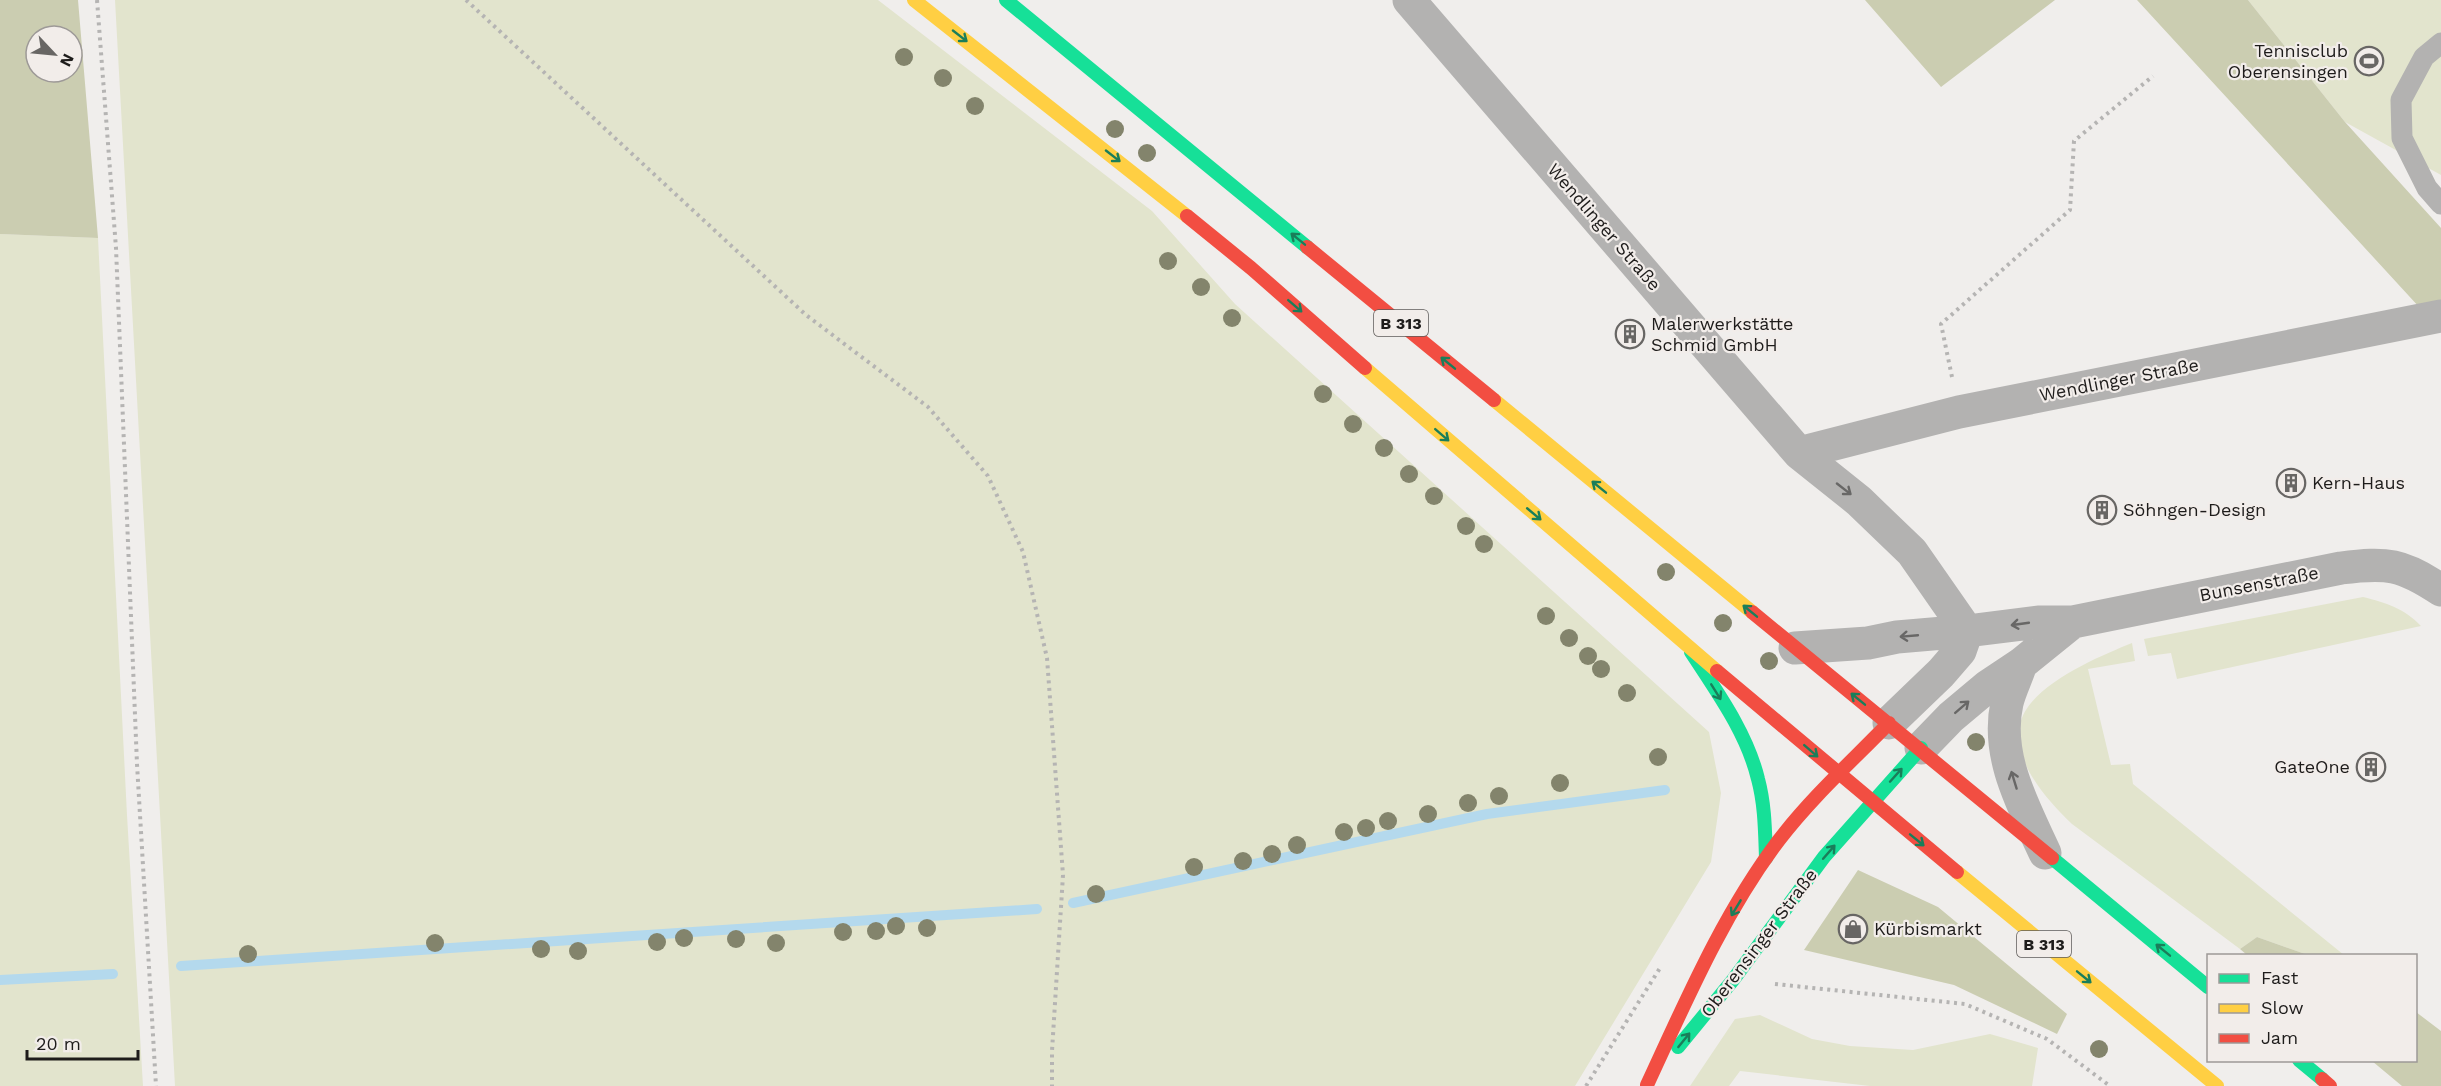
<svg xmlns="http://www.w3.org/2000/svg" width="2441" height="1086" font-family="'Work Sans',sans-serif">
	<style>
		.green { fill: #e2e4cd }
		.forest { fill: #cbcdb1; fill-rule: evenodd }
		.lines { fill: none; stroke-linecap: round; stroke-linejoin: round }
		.stream { stroke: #b4d9ed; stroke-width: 10 }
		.path { stroke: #b5b4b3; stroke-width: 4; stroke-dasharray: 3 4.5; stroke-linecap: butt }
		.lane { stroke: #b3b2b1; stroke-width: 21 }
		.street { stroke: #b3b2b1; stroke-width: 33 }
		.fast { stroke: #16e098; stroke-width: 14 }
		.slow { stroke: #ffcf43; stroke-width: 14 }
		.jam { stroke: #f24e42; stroke-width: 14 }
		.tree { fill: #83846c }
		.oneway { stroke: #1a7e5a }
		.oneway2 { stroke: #686766 }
		.labels { text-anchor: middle; stroke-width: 4.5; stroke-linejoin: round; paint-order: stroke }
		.shield { fill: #f2edea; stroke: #5e5b59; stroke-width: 1.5 }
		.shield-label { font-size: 16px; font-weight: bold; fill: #1e1c1b }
		.poi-label { font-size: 18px; fill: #1e1c1b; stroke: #f2edea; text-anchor: start }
		.street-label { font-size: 18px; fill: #1e1c1b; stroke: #f2edea }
	</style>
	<rect width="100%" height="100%" fill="#f0eeec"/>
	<path class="green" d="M115,0H878L1152,211L1235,304L1709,732L1721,793L1711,862L1575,1086H175Z
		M2248,0H2441V175L2345,122Z
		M0,234L98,238L127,815L143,1086H0Z
		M2363,597C2386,603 2404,608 2421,626L2177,679L2171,653L2148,656L2144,639Z
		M2132,643L2135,661L2088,669L2111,765L2130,764L2133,784L2344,955H2308L2257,937L2240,949L2072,824C2048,801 2012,762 2020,725C2027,686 2100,656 2132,643Z
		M1760,1015L1812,1039L1850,1046L1913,1050L1990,1034L2038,1048L2032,1086H1870L1740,1071L1729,1086H1690L1735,1019Z"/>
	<path class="forest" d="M0,0H78L98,238L0,234ZM36,36H72V72H36Z
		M1865,0H2055L1941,87Z
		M2137,0H2248L2345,122L2441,228V304L2420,308Z
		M1858,870L1938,907L2067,1014L2057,1034L1954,985L1804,950Z
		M2257,937L2308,955H2247L2240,949Z
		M2416,1012L2441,1031V1086H2402L2372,1061L2416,1060Z"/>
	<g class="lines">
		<path class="stream" d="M1073,903L1487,814L1665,790
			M181,966L1037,909
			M0,980L113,974"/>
		<path class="path" d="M97,0L116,248L137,764L156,1086
			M466,0L806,315L928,407L988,476L1023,552L1047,658L1063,875L1052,1051V1086
			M1952,377L1941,324L2070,210L2074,141L2153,76
			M1775,984L1965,1004L2047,1039L2110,1086
			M1586,1086L1660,968"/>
		<path class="lane" d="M2441,43L2424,57L2401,100L2402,138L2427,188L2441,204"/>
		<path class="street" d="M1409,0L1799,453L1859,501L1912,552L1967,631
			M1799,453L1959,412L2441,316
			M1795,648L1868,643L1897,637L1967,631L2038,622H2073L2341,568C2387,562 2402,564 2441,590
			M2021,664C2017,677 2010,690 2007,703C1995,756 2024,807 2045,853
			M1889,723L1941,673L1960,651L1967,631
			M1921,748L1951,717L1988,686L2021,664L2073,622"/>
		<path class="fast" d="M1006,0L1307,247
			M1691,652C1717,692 1747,733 1758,779C1765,805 1765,831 1766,858
			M2052,858L2208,987
			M1678,1047L1733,980L1824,857L1921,748
			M2299,1060L2322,1079"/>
		<path class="slow" d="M914,0L1187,216
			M1365,368L1717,671
			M1494,400L1752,612
			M1957,872L2217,1086"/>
		<path class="jam" d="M1187,216L1251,268L1365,368
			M1307,247L1494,400
			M1752,612L2052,858
			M1717,671L1957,872
			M2322,1079L2330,1086
			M1647,1085C1686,1001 1723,914 1779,840C1812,797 1852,761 1889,723"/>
	</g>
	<g class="tree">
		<circle cx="904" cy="57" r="9"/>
		<circle cx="943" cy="78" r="9"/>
		<circle cx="975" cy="106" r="9"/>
		<circle cx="1115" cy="129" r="9"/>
		<circle cx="1147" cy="153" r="9"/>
		<circle cx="1168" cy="261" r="9"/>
		<circle cx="1201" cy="287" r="9"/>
		<circle cx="1232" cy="318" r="9"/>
		<circle cx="1323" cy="394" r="9"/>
		<circle cx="1353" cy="424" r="9"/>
		<circle cx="1384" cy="448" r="9"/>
		<circle cx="1409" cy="474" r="9"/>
		<circle cx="1434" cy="496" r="9"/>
		<circle cx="1466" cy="526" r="9"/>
		<circle cx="1484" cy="544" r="9"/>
		<circle cx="1666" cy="572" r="9"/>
		<circle cx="1546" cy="616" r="9"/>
		<circle cx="1723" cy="623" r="9"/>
		<circle cx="1569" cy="638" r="9"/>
		<circle cx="1588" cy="656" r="9"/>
		<circle cx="1769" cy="661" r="9"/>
		<circle cx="1601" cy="669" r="9"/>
		<circle cx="1627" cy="693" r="9"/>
		<circle cx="1976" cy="742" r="9"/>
		<circle cx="1658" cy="757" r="9"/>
		<circle cx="1560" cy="783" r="9"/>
		<circle cx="1499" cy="796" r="9"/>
		<circle cx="1468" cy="803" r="9"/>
		<circle cx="1428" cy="814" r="9"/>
		<circle cx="1388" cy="821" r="9"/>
		<circle cx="1366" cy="828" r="9"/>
		<circle cx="1344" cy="832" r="9"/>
		<circle cx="1297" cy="845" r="9"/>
		<circle cx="1272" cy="854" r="9"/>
		<circle cx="1243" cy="861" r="9"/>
		<circle cx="1194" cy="867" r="9"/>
		<circle cx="1096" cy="894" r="9"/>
		<circle cx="896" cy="926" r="9"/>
		<circle cx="927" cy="928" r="9"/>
		<circle cx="876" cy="931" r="9"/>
		<circle cx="843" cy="932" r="9"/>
		<circle cx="684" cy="938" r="9"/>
		<circle cx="736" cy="939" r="9"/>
		<circle cx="657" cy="942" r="9"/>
		<circle cx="435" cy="943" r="9"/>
		<circle cx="776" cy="943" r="9"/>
		<circle cx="541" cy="949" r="9"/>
		<circle cx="578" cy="951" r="9"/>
		<circle cx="248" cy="954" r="9"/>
		<circle cx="2099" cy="1049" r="9"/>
	</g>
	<defs><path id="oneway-shaft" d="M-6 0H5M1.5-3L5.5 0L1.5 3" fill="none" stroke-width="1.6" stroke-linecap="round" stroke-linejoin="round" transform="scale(1.5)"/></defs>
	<g class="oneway">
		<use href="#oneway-shaft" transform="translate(960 36) rotate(38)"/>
		<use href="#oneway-shaft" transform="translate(1113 156) rotate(38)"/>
		<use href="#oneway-shaft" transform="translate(1298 239) rotate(-141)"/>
		<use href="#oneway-shaft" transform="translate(1295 306) rotate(41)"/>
		<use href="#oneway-shaft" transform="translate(1448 363) rotate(-141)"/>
		<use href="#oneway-shaft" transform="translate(1442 435) rotate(41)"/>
		<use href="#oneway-shaft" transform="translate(1599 487) rotate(-141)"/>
		<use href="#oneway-shaft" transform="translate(1534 514) rotate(40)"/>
		<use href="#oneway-shaft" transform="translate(1750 611) rotate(-141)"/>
		<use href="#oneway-shaft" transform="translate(1716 692) rotate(58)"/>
		<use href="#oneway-shaft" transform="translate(1858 699) rotate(-141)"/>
		<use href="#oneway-shaft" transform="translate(1811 751) rotate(41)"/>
		<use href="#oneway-shaft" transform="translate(1896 775) rotate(-48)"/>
		<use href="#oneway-shaft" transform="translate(1917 840) rotate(39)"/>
		<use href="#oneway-shaft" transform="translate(1829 852) rotate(-49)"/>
		<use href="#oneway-shaft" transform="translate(1736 908) rotate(121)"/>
		<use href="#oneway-shaft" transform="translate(2163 950) rotate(-141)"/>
		<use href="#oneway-shaft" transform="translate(2084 977) rotate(39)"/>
		<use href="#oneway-shaft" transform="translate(1684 1040) rotate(-51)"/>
	</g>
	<g class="oneway2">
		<use href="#oneway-shaft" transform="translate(1844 489) rotate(38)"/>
		<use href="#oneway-shaft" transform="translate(2020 624) rotate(172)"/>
		<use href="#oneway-shaft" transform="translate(1909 636) rotate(175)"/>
		<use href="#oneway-shaft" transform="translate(1962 707) rotate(-41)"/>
		<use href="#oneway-shaft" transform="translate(2014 780) rotate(-107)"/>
	</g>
	<defs>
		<g id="stadium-ring" transform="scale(1.5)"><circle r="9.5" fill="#f2edea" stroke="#686664" stroke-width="1.5"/><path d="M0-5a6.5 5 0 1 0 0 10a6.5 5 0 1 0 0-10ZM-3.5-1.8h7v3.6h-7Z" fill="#686664"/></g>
		<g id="building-ring" transform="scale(1.5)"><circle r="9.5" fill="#f2edea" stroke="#686664" stroke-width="1.5"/><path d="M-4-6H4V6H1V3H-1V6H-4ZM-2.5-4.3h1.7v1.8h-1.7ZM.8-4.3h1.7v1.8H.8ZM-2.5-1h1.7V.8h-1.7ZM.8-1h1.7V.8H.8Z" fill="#686664"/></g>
		<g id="shop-ring" transform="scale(1.5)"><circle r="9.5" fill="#f2edea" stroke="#686664" stroke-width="1.5"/><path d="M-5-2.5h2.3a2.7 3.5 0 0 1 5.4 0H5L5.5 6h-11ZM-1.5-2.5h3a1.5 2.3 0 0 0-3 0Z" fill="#686664"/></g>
	</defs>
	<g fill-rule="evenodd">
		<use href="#stadium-ring" x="2369" y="61"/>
		<use href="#building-ring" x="1630" y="334"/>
		<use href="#building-ring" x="2291" y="483"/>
		<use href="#building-ring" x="2102" y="510"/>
		<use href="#building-ring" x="2371" y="767"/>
		<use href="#shop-ring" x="1853" y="929"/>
	</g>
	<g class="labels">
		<g class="shield">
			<rect x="1374" y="310" width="54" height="26" rx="4.5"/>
			<rect x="2017" y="931" width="54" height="26" rx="4.5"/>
		</g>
		<g class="shield-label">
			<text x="1401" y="329">B 313</text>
			<text x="2044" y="950">B 313</text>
		</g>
		<g class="poi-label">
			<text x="2348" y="57" text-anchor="end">Tennisclub<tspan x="2348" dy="21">Oberensingen</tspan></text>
			<text x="1651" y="330">Malerwerkstätte<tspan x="1651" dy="21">Schmid GmbH</tspan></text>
			<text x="2312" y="489">Kern-Haus</text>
			<text x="2123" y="516">Söhngen-Design</text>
			<text x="2350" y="773" text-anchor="end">GateOne</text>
			<text x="1874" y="935">Kürbismarkt</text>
		</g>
		<g class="street-label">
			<text transform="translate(1604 227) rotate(49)" y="6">Wendlinger Straße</text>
			<text transform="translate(2119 380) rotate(-11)" y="6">Wendlinger Straße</text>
			<text transform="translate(2259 584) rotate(-11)" y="6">Bunsenstraße</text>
			<text transform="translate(1759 943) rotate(-53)" y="6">Oberensinger Straße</text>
		</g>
	</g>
	<rect x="2207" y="954" width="210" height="108" fill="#f2edea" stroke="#9d9997" stroke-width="1.5"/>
	<rect x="2219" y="974" width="30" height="9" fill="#16e098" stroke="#9d9997" stroke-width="1.5"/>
	<text x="2261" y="984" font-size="18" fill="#1e1c1b">Fast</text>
	<rect x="2219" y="1004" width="30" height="9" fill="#ffcf43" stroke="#9d9997" stroke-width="1.5"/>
	<text x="2261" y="1014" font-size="18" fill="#1e1c1b">Slow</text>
	<rect x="2219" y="1034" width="30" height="9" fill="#f24e42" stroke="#9d9997" stroke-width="1.5"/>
	<text x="2261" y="1044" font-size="18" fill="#1e1c1b">Jam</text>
	<g transform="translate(54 54) rotate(116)"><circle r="28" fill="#f2edea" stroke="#9d9997" stroke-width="1.5"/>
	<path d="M0-4.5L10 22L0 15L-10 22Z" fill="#686664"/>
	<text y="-9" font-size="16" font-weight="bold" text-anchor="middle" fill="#1e1c1b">N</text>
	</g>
	<path d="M27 1050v9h111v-9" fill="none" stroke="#1e1c1b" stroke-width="3"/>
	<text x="36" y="1050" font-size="18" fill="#1e1c1b" stroke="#f2edea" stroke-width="4.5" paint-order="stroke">20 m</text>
</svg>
